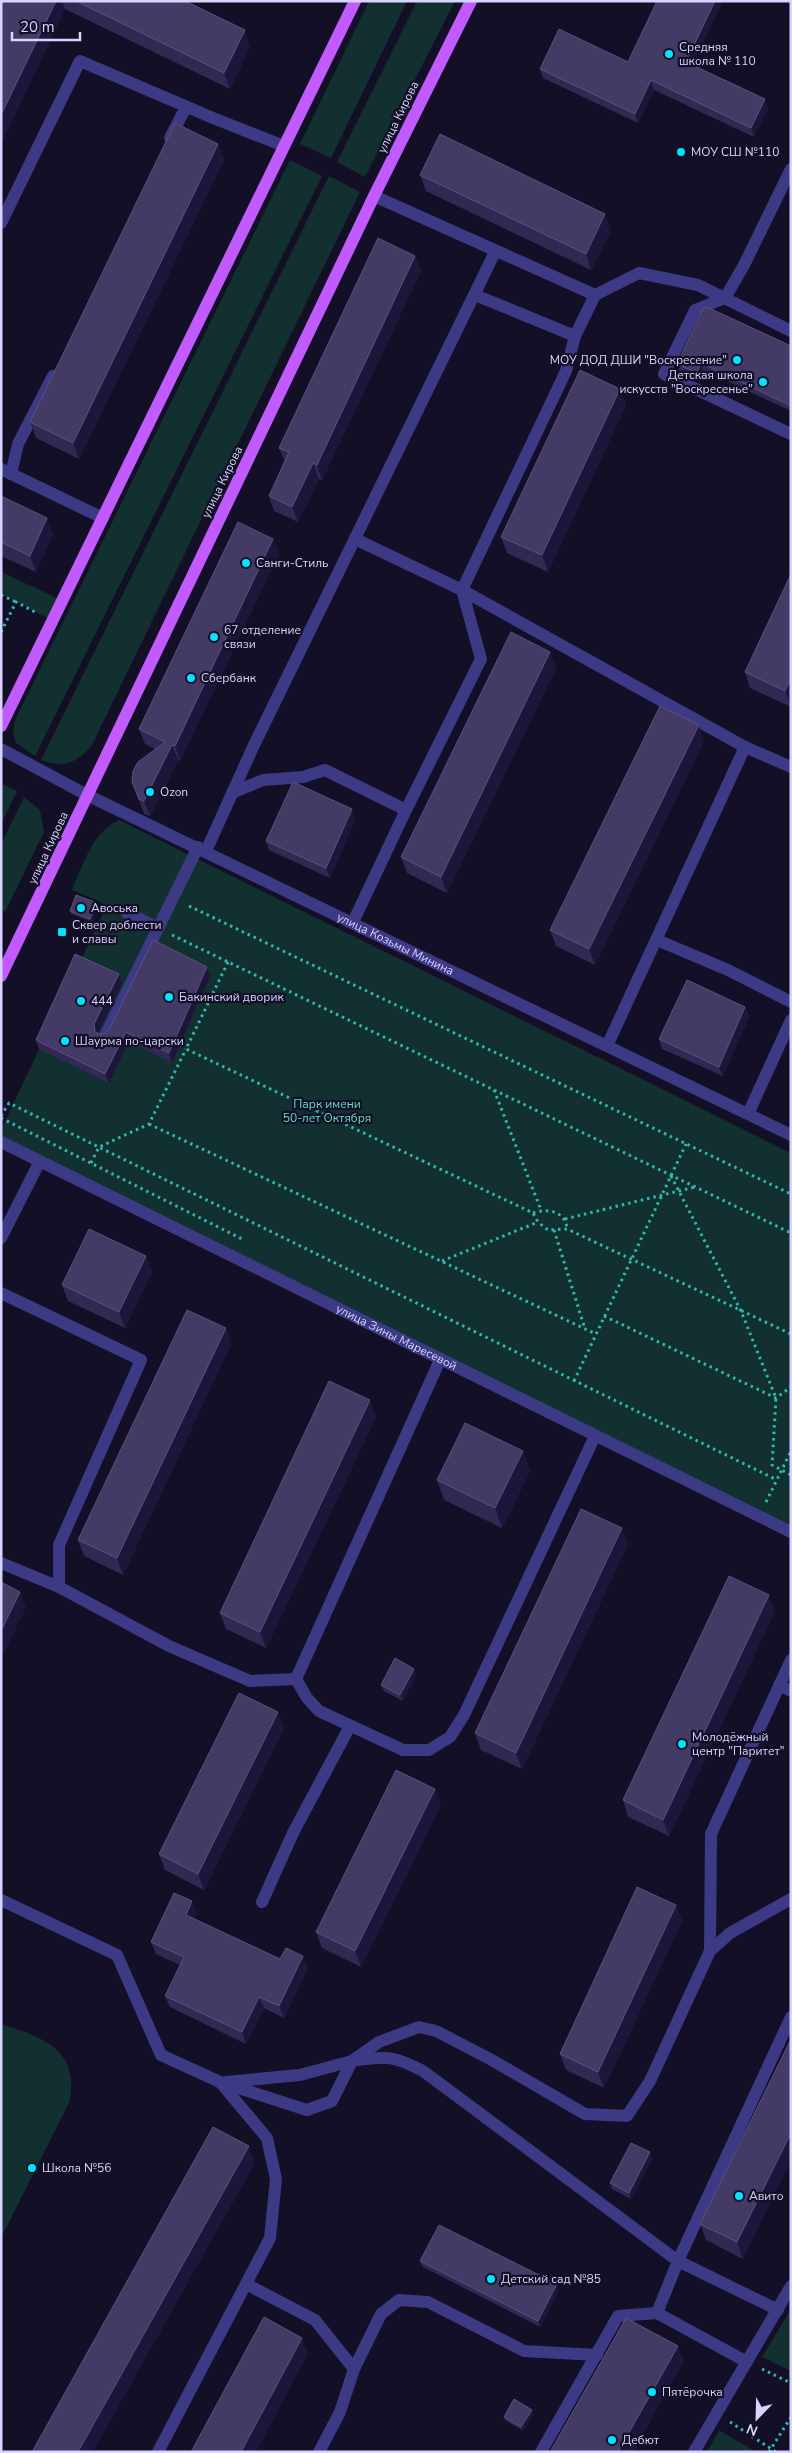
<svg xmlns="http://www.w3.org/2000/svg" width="792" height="2453" font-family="'Nunito Sans',sans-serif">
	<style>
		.green { fill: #12302f }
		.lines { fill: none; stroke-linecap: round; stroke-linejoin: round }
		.path { stroke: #2fb8b0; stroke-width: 3; stroke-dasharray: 2.5 4; stroke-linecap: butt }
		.minor { stroke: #3d3a85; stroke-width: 12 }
		.major { stroke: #c25bff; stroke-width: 12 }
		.wall { fill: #312854 }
		.shaded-wall { fill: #1d163a }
		.building { fill: #433a66; stroke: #5a527e }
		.poi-dot { fill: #00e5ff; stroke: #130f26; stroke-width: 2 }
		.labels { text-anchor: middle; stroke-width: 4.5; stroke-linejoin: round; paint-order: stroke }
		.poi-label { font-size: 12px; fill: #d9d4ff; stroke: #130f26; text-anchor: start }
		.street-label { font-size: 12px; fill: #d9d4ff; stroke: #130f26 }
		.park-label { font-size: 12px; fill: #5fe0c0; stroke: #130f26 }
	</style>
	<rect width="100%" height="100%" fill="#130f26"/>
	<path class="green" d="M369,1H407L331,158L300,144Z
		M417,1H455L365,177L337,162Z
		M290,160L322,176L35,756L16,743L13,731L15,720Z
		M329,176L360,192L92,745C76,764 65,768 41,760Z
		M1,572L57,598L47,618L1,594Z
		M1,783L17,791L1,824Z
		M24,797L40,810L44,832L5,912L1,909V844Z
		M119,820L791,1153V1527L1,1137V1130L105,909L99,901L72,890L74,884C86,859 93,832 119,820Z
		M1,2024C43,2037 81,2050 69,2103L1,2238Z
		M791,2309V2371L762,2357Z
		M719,2430L756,2452H707Z"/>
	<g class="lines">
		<path class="path" d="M1,595L16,602
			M1,632L16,602L37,613
			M189,906L791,1194
			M172,935L791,1233
			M228,962L186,1049L533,1213L538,1222L548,1230L567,1229L791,1334
			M494,1090L541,1210
			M1,1116L9,1103L777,1480
			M1,1118L244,1240
			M149,1124L596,1334
			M91,1163L99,1147L149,1124L186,1049
			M671,1176L741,1311L776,1398L772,1465L791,1475
			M533,1213C547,1208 566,1211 567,1229
			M565,1219L695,1187
			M554,1230L585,1329
			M442,1261L538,1222
			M604,1316L776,1398L791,1387
			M574,1381L686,1144
			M766,1502L791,1451
			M762,2369L791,2383
			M730,2422L776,2452
			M769,2452L791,2417"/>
		<g class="minor">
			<path d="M170,138L186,107"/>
			<path d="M791,169L744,265L725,298L695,310L664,374L791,434"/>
			<path d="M374,196L595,295L639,273L698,285L791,331"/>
			<path d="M1,223L80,61L213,118L284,146"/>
			<path d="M475,295L575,336"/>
			<path d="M1,469L103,518"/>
			<path d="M11,474L18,444L53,376"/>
			<path d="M355,539L462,590L745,747L791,767"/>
			<path id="s1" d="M1,749L87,795L791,1135"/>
			<path d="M232,793L263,780L303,777L325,770L406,810L481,659L462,590L566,371L575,336L595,295"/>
			<path d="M206,851L254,745L495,252"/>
			<path d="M127,913L158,928"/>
			<path d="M353,922L406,810"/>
			<path d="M657,940L728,970L791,1002"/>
			<path d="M105,1036L198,847"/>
			<path d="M607,1046L745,747"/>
			<path d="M748,1114L791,1020"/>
			<path id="s2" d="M1,1142L791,1532"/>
			<path d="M1,1238L40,1161"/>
			<path d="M1,1293L141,1360L59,1545V1587"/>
			<path d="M440,1360L296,1679L307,1698L319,1711L403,1750H429L450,1737L464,1715L595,1436"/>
			<path d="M1,1563L59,1587L169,1646L250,1681L296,1679"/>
			<path d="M779,1685L791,1691"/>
			<path d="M1,1900L117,1955L161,2055L220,2082L307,2110L332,2101L352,2061C386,2056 393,2055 423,2071L678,2261L657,2313"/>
			<path d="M262,1902L293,1833L350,1726"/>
			<path d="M710,1951L730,1933L791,1899"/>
			<path d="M226,2082L300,2075L352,2061L379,2042L419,2027L436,2031L490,2059L585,2114L627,2116L650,2081L710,1951L711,1834L791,1660"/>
			<path d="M246,2284L315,2320L354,2369L340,2412L319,2452"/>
			<path d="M778,2310L678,2261L791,2017"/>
			<path d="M354,2369L381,2314L399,2300L428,2302L524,2351L597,2355"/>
			<path d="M158,2452L270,2238L276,2179L267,2138L220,2082"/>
			<path d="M541,2452L618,2316L657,2313L747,2362"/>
			<path d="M694,2452L791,2286"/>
		</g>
		<path class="major" d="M1,726L355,1
			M1,976L374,196L471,1"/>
	</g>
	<path class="wall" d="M4,1H185L250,46L230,89L65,9L1,144V7Z
		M628,62L693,65L768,108L754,137L654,90L638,123L543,78L540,69Z
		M218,144L224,160L79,459L36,438L30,422Z
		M420,175L611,230L591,270L426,191Z
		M415,256L421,271L322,480L319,479L298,522L274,511L269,496L285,462L279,448Z
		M791,346V411L703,370L699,380L679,371L677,364Z
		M620,389L626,405L548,572L507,553L501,537Z
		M1,496L53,534L36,572L1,556Z
		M273,539L279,554L180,761L178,760L150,816L144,814L132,782L155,749L145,744L139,729Z
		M791,574V707L750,688L745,672Z
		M550,652L556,668L447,893L407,873L401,857Z
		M704,741L595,965L556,946L550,930Z
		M356,818L330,878L269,850L266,841Z
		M98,906L92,922L71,914L70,911Z
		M119,974L122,983L98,1033L102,1035L210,976L172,1063L129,1041L109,1083L39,1049L36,1040Z
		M745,1007L749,1017L723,1076L662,1049L659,1039Z
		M146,1256L152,1272L125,1328L68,1301L62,1285Z
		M226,1328L231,1344L123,1575L84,1556L78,1540Z
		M376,1417L266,1648L226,1629L220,1613Z
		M523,1451L530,1471L502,1528L444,1500L437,1480Z
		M628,1544L522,1769L481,1750L475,1733Z
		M775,1611L669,1836L628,1817L623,1800Z
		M414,1669L416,1675L403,1701L384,1691L381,1685Z
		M284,1728L204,1890L165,1870L159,1854Z
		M441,1805L361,1967L322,1948L316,1932Z
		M676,1905L682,1921L604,2088L566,2070L560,2054Z
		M197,1913L194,1919L280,1959L308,1968L284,2018L264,2008L246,2044L170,2007L165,1996L180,1965L156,1954L151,1942Z
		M791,2039L743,2259L706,2240L700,2224Z
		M650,2152L652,2159L631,2199L612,2189L610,2183Z
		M420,2261L559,2291L540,2327L423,2267Z
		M533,2413L523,2431L505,2420L504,2417Z"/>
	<path class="shaded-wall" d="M56,1H62L65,9L1,144V115Z
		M715,1H723L690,71L686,62Z
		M245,30L250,46L230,89L224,73Z
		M651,80L654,90L638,123L635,114Z
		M765,99L768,108L754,137L751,128Z
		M218,144L224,160L79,459L73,443Z
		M605,214L611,230L591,270L586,254Z
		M415,256L421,271L322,480L317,465Z
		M701,363L703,370L699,380L697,373Z
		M620,389L626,405L548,572L542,555Z
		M313,463L319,479L298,522L292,507Z
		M47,518L53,534L36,572L30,556Z
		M273,539L279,554L180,761L175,746Z
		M550,652L556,668L447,893L441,877Z
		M791,679V706L785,691Z
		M699,725L704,741L595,965L589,949Z
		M172,745L178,760L150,816L144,801Z
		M352,809L356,818L330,878L326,868Z
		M97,903L98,906L92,922L90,919Z
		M207,967L210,976L172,1063L169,1053Z
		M119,974L122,983L98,1033L95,1032L94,1024Z
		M745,1007L749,1017L723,1076L719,1067Z
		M126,1032L129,1041L109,1083L105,1074Z
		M146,1256L152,1272L125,1328L119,1312Z
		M226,1328L231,1344L123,1575L117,1558Z
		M370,1400L376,1417L266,1648L260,1632Z
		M523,1451L530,1471L502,1528L495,1508Z
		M622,1528L628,1544L522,1769L516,1753Z
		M20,1592L26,1608L1,1659V1631Z
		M769,1595L775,1611L669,1836L663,1820Z
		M414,1669L416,1675L403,1701L400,1695Z
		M278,1712L284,1728L204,1890L198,1874Z
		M435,1789L441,1805L361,1967L355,1951Z
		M192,1901L197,1913L190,1927L186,1915Z
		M676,1905L682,1921L604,2088L598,2072Z
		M303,1956L308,1968L284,2018L279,2006Z
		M259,1997L264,2008L246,2044L242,2032Z
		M791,2133V2161L743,2259L737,2242Z
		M249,2146L255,2163L93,2452H78Z
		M650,2152L652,2159L631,2199L629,2193Z
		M557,2284L559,2291L540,2327L538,2321Z
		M302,2338L308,2354L256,2452H241Z
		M678,2346L684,2362L633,2452H618Z
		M532,2410L533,2413L523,2431L521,2427Z"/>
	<path class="building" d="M4,1H56L1,115V7Z
		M76,1H185L245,30L224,73Z
		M657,1H715L686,62L765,99L751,128L651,80L635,114L540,69L559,29L628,62Z
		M175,123L218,144L73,443L30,422Z
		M440,134L605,214L586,254L420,175Z
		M378,238L415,256L317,465L313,463L292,507L269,496L289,452L279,448Z
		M707,307L791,346V406L701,363L697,373L677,364L703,308Z
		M580,370L620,389L542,555L501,537Z
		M1,496L47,518L30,556L1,542Z
		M238,522L273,539L175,746L172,745L144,801L139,799L132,782L133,771L138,762L165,742L139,729Z
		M791,574V679L785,691L745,672Z
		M511,632L550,652L441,877L401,857Z
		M660,706L699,725L589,949L550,930Z
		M293,782L352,809L326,868L266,841Z
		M76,895L97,903L90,919L70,911Z
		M153,940L207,967L169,1053L126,1032L105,1074L36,1040L75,954L119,974L94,1024L95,1032L102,1035L109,1030Z
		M687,980L745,1007L719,1067L659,1039Z
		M89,1229L146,1256L119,1312L62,1285Z
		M187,1310L226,1328L117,1558L78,1540Z
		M329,1381L370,1400L260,1632L220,1613Z
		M465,1423L523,1451L495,1508L437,1480Z
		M581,1509L622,1528L516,1753L475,1733Z
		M729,1576L769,1595L663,1820L623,1800Z
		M1,1582L20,1592L1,1631Z
		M395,1658L414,1669L400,1695L381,1685Z
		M239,1693L278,1712L198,1874L159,1854Z
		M396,1770L435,1789L355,1951L316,1932Z
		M637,1887L676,1905L598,2072L560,2054Z
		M174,1893L192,1901L186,1915L280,1959L286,1948L303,1956L279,2006L259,1997L242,2032L165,1996L184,1957L151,1942Z
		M791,2039V2133L737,2242L700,2224Z
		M213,2127L249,2146L78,2452H32Z
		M631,2143L650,2152L629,2193L610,2183Z
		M439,2225L557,2284L538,2321L420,2261Z
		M264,2317L302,2338L241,2452H191Z
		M626,2318L678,2346L618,2452H550Z
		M514,2399L532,2410L521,2427L504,2417Z"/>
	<g class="poi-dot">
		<circle cx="669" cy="54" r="5"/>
		<circle cx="681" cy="152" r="5"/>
		<circle cx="737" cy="360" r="5"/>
		<circle cx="763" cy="382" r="5"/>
		<circle cx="246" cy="563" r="5"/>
		<circle cx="214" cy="637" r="5"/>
		<circle cx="191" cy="678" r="5"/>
		<circle cx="150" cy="792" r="5"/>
		<circle cx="81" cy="908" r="5"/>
		<rect x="57" y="927" width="10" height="10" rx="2.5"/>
		<circle cx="169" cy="997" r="5"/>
		<circle cx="81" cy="1001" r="5"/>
		<circle cx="65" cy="1041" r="5"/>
		<circle cx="682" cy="1744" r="5"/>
		<circle cx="32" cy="2168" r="5"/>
		<circle cx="739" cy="2196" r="5"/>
		<circle cx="491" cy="2279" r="5"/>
		<circle cx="652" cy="2392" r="5"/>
		<circle cx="612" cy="2440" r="5"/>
	</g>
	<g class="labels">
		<g class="poi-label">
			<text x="679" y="51">Средняя<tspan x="679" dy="14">школа № 110</tspan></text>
			<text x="691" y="156">МОУ СШ №110</text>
			<text x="727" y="364" text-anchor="end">МОУ ДОД ДШИ "Воскресение"</text>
			<text x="753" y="379" text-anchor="end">Детская школа<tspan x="753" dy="14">искусств "Воскресенье"</tspan></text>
			<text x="256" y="567">Санги-Стиль</text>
			<text x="224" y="634">67 отделение<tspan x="224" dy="14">связи</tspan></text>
			<text x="201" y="682">Сбербанк</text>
			<text x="160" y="796">Ozon</text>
			<text x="91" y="912">Авоська</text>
			<text x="72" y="929">Сквер доблести<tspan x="72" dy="14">и славы</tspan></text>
			<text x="179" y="1001">Бакинский дворик</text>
			<text x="91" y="1005">444</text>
			<text x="75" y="1045">Шаурма по-царски</text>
			<text x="692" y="1741">Молодёжный<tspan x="692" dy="14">центр "Паритет"</tspan></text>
			<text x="42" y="2172">Школа №56</text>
			<text x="749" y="2200">Авито</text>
			<text x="501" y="2283">Детский сад №85</text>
			<text x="662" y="2396">Пятёрочка</text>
			<text x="622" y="2444">Дебют</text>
		</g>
		<g class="street-label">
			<text transform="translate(398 117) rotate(-64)" y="4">улица Кирова</text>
			<text transform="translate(222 482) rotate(-64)" y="4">улица Кирова</text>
			<text transform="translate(48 848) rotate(-65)" y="4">улица Кирова</text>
			<text dy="4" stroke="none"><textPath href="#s1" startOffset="440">улица Козьмы Минина</textPath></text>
			<text dy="4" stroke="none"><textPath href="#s2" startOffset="441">улица Зины Маресевой</textPath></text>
		</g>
		<g class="park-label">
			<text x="327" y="1108">Парк имени<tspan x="327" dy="14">50-лет Октября</tspan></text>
		</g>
	</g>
	<rect width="792" height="2453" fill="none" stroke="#d9d4ff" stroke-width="5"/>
	<g transform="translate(757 2418) rotate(203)" stroke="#130f26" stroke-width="4" paint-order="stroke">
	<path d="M0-4L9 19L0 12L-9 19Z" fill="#d9d4ff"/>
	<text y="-8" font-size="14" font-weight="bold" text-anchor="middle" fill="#d9d4ff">N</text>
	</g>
	<path d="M12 32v8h68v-8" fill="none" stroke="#d9d4ff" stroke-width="2.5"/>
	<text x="20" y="32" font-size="15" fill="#d9d4ff" stroke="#130f26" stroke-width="4" paint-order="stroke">20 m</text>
</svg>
